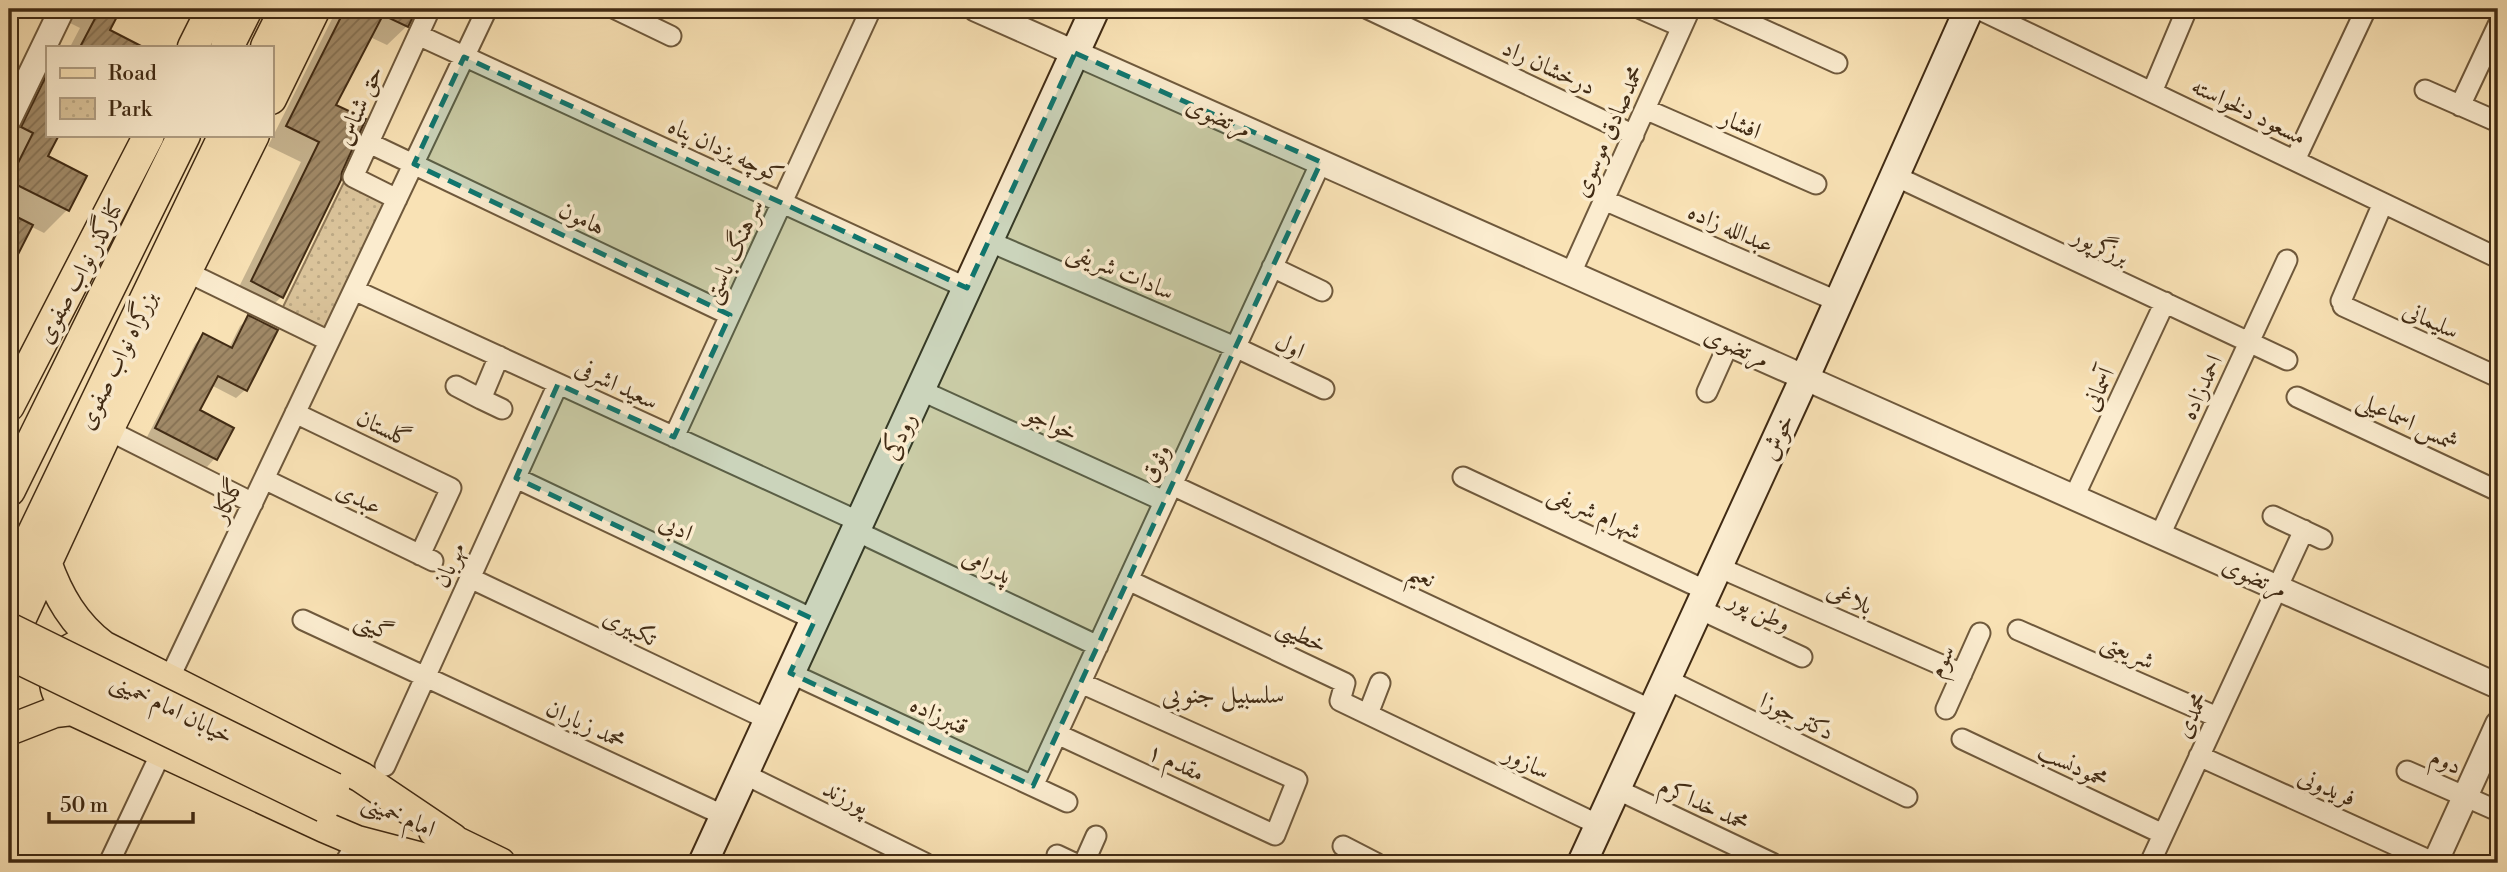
<svg xmlns="http://www.w3.org/2000/svg" width="2507" height="872" font-family="'Libre Bodoni',Amiri,serif">
	<style>
		.park { fill: url(#park-dots); stroke: #8e7757; stroke-width: 2 }
		.shadow { fill: #0003 }
		.building { fill: url(#building-hatch); stroke: #412b14; stroke-width: 2 }
		.lines { fill: none; stroke-linecap: round; stroke-linejoin: round }
		.minor-casing { stroke: #6f593c; stroke-width: 23 }
		.tertiary-casing { stroke: #6f593c; stroke-width: 28 }
		.secondary-casing { stroke: #412b14; stroke-width: 32 }
		.primary-casing { stroke: #412b14; stroke-width: 33 }
		.trunk-casing { stroke: #412b14; stroke-width: 35 }
		.minor { stroke: #fbeccf; stroke-width: 19 }
		.tertiary { stroke: #fbeccf; stroke-width: 24 }
		.secondary { stroke: #fbeccf; stroke-width: 28 }
		.primary { stroke: #f9e2b5; stroke-width: 30 }
		.trunk { stroke: #f9e2b5; stroke-width: 32 }
		.primary-bridge-casing { stroke: #412b14; stroke-width: 33; stroke-linecap: butt }
		.primary-bridge { stroke: #f9e2b5; stroke-width: 30 }
		.marked { fill: #0f766e; fill-opacity: 0.2; stroke: #0f766e; stroke-width: 5; stroke-dasharray: 14 9; stroke-linejoin: round }
		.labels { text-anchor: middle; stroke-width: 7; stroke-linejoin: round; paint-order: stroke }
		.street-label { font-size: 24px; fill: #412b14; stroke: #fbeccf }
		.neighbourhood-label { font-size: 26px; fill: #412b14; stroke: #fbeccf }
	</style>
	<defs>
		<pattern id="park-dots" width="8" height="8" patternUnits="userSpaceOnUse" patternTransform="scale(1.75)"><rect width="8" height="8" fill="#dac39a"/><path d="M2 2h.1M6 6h.1" fill="none" stroke="#bca884" stroke-width="1.8" stroke-linecap="round"/></pattern>
		<pattern id="building-hatch" width="6" height="6" patternUnits="userSpaceOnUse" patternTransform="scale(1.75)"><rect width="6" height="6" fill="#a18a68"/><path d="M-1 1l2-2M0 6l6-6M5 7l2-2" fill="none" stroke="#857154"/></pattern>
	</defs>
	<rect width="100%" height="100%" fill="#f9e2b5"/>
	<filter id="stains"><feTurbulence type="fractalNoise" baseFrequency=".00286" numOctaves="4"/><feColorMatrix values="0 0 0 0 .2 0 0 0 0 .09 0 0 0 0 .02 0 0 0 .5 -.17"/></filter>
	<radialGradient id="worn" r=".72"><stop offset=".6" stop-color="#630" stop-opacity="0"/><stop offset="1" stop-color="#630" stop-opacity=".3"/></radialGradient>
	<path class="park" d="M344,182L387,201L324,330L282,309Z"/>
	<path class="shadow" d="M70,9H119L108,31L139,47H70L80,28L64,20Z
		M334,9H415L407,26L387,45L370,37L334,106L281,297L261,317L232,301L301,162L268,146L332,19L330,18Z
		M47,73V135H57L46,157L67,210L44,233L30,226L9,268V162L12,156L9,155V131L28,92Z
		M249,318L245,390L236,398L211,385L198,411L215,458L207,467L147,437L195,344L203,335L229,348L240,326Z"/>
	<path class="building" d="M100,9H121L110,30L143,47H80Z
		M345,9H417L408,27L383,15L336,105L366,119L342,172L341,180L283,298L251,281L319,142L286,126Z
		M47,74V135H59L48,156L87,176L69,211L9,181L33,133L21,127Z
		M9,213L33,225L9,272Z
		M248,315L278,330L247,391L218,376L200,410L234,428L217,460L155,428L203,333L232,348Z"/>
	<g class="lines">
		<g class="minor-casing">
			<path id="minor" d="M615,9L671,36
				M1368,9L1634,135
				M1641,9L1682,27
				M1718,9L1837,63
				M1978,9L2498,258
				M418,35L967,288
				M2425,90L2498,122
				M2152,92L2187,9
				M2460,106L2498,25
				M1645,109L1816,184
				M369,143L730,315
				M2295,160L2366,9
				M1895,176L2287,360
				M397,199L353,177L430,9
				M1604,200L1839,302
				M988,241L1235,347L1324,389
				M1272,267L1322,291
				M187,272L329,341
				M1571,273L1690,9
				M354,290L860,522
				M2341,301L2383,203
				M2343,306L2498,377
				M456,386L481,399L499,356
				M920,390L1164,501
				M1707,392L1729,343
				M2297,397L2498,491
				M481,399L502,409
				M295,413L451,488L420,555
				M108,430L253,503
				M674,437L871,9
				M1463,477L1707,591
				M516,478L815,620
				M264,479L433,561
				M1172,485L1652,710
				M2074,497L2165,302
				M2273,516L2322,539
				M856,531L1098,646
				M2160,535L2287,260
				M1718,567L1962,674
				M470,578L769,720
				M1128,580L1345,683L1340,701L1599,825
				M1699,609L1802,657
				M303,620L725,816
				M2018,630L2217,717
				M790,673L1067,802
				M169,679L487,9
				M1666,679L1907,797
				M1946,709L1980,633
				M1368,714L1380,683
				M1057,734L1275,835L1297,780L1081,683
				M1962,739L2163,834
				M2199,756L2435,863
				M385,766L558,384
				M2407,771L2498,811
				M744,774L925,863
				M1033,786L1321,162
				M1616,789L1772,863
				M1343,846L1376,863
				M1057,855L1074,863
				M109,863L161,753
				M345,863L357,841
				M1084,863L1096,836
				M2150,863L2304,530"/>
		</g>
		<g class="tertiary-casing">
			<path id="tertiary" d="M976,9L2498,686
				M9,119L62,9
				M2435,863L2498,724"/>
		</g>
		<g class="secondary-casing">
			<path id="secondary" d="M703,863L1095,9
				M1582,863L1805,377L1969,9"/>
		</g>
		<g class="primary-casing">
			<path id="primary" d="M193,47L212,9
				M271,99L315,9
				M9,406L149,135
				M46,562C58,596 74,624 103,646
				M9,644L108,430L254,135
				M9,730L55,712L72,710
				M434,831L500,863
				M441,863L357,841L324,827L72,710C36,685 61,632 103,646L361,777L453,839"/>
		</g>
		<g class="trunk-casing">
			<path id="trunk" d="M227,47L246,9
				M267,47L286,9
				M9,490L184,135
				M9,585L225,135"/>
		</g>
		<use href="#minor" class="minor"/>
		<use href="#tertiary" class="tertiary"/>
		<use href="#secondary" class="secondary"/>
		<use href="#primary" class="primary"/>
		<use href="#trunk" class="trunk"/>
		<g class="primary-bridge-casing">
			<path id="primary-bridge" d="M9,628L334,788
				M9,654L324,807"/>
		</g>
		<use href="#primary-bridge" class="primary-bridge"/>
	</g>
	<path class="marked" d="M1075,53L1321,162L1033,786L790,673L815,620L516,478L558,384L674,437L730,315L414,164L464,57L967,288Z"/>
	<g class="labels">
		<g class="street-label">
			<text transform="translate(1549 67) rotate(25)" y="8">درخشان راد</text>
			<text transform="translate(359 105) rotate(-66)" y="8">حق شناس</text>
			<text transform="translate(2249 111) rotate(26)" y="8">مسعود دلخواسته</text>
			<text transform="translate(1219 117) rotate(24)" y="8">مرتضوی</text>
			<text transform="translate(1741 124) rotate(24)" y="8">افشار</text>
			<text transform="translate(1608 131) rotate(-66)" y="8">محمدصادق موسوی</text>
			<text transform="translate(726 150) rotate(25)" y="8">کوچه یزدان پناه</text>
			<text transform="translate(582 218) rotate(26)" y="8">هامون</text>
			<text transform="translate(1731 228) rotate(24)" y="8">عبدالله زاده</text>
			<text transform="translate(2101 246) rotate(25)" y="8">برزگرپور</text>
			<text transform="translate(733 251) rotate(-65)" y="8">سرهنگ باستی</text>
			<text transform="translate(80 271) rotate(-62)" y="8">کنارگذر نواب صفوی</text>
			<text transform="translate(1121 271) rotate(23)" y="8">سادات شریفی</text>
			<text transform="translate(2431 320) rotate(24)" y="8">سلیمانی</text>
			<text transform="translate(1290 346) rotate(26)" y="8">اول</text>
			<text transform="translate(1737 347) rotate(24)" y="8">مرتضوی</text>
			<text transform="translate(117 360) rotate(-64)" y="8">بزرگراه نواب صفوی</text>
			<text transform="translate(617 384) rotate(25)" y="8">سعید اشرفی</text>
			<text transform="translate(2201 387) rotate(-65)" y="8">احمدزاده</text>
			<text transform="translate(2098 389) rotate(-65)" y="8">آسمانی</text>
			<text transform="translate(2408 421) rotate(25)" y="8">شمس اسماعیلی</text>
			<text transform="translate(1052 423) rotate(24)" y="8">خواجو</text>
			<text transform="translate(384 428) rotate(26)" y="8">گلستان</text>
			<text transform="translate(899 436) rotate(-65)" y="8">رودکی</text>
			<text transform="translate(1777 437) rotate(-65)" y="8">خوش</text>
			<text transform="translate(1155 463) rotate(-65)" y="8">وثوق</text>
			<text transform="translate(359 498) rotate(26)" y="8">عبدی</text>
			<text transform="translate(227 500) rotate(-65)" y="8">گلکار</text>
			<text transform="translate(1595 512) rotate(25)" y="8">شهرام شریفی</text>
			<text transform="translate(676 527) rotate(25)" y="8">ادبی</text>
			<text transform="translate(449 565) rotate(-66)" y="8">مهربان</text>
			<text transform="translate(987 566) rotate(26)" y="8">پدرامی</text>
			<text transform="translate(1422 575) rotate(25)" y="8">نعیم</text>
			<text transform="translate(2255 577) rotate(24)" y="8">مرتضوی</text>
			<text transform="translate(1850 598) rotate(24)" y="8">بلاغی</text>
			<text transform="translate(1760 611) rotate(25)" y="8">وطن پور</text>
			<text transform="translate(374 626) rotate(25)" y="8">گیتی</text>
			<text transform="translate(630 627) rotate(26)" y="8">تکبیری</text>
			<text transform="translate(1302 635) rotate(25)" y="8">خطیبی</text>
			<text transform="translate(2128 651) rotate(24)" y="8">شریعتی</text>
			<text transform="translate(1941 661) rotate(-65)" y="8">سوم</text>
			<text transform="translate(172 708) rotate(26)" y="8">خیابان امام خمینی</text>
			<text transform="translate(939 715) rotate(25)" y="8">قنبرزاده</text>
			<text transform="translate(2191 715) rotate(-65)" y="8">محمدی</text>
			<text transform="translate(1797 716) rotate(26)" y="8">دکتر جوزا</text>
			<text transform="translate(586 724) rotate(25)" y="8">محمد زیاران</text>
			<text transform="translate(2446 761) rotate(24)" y="8">دوم</text>
			<text transform="translate(1176 762) rotate(25)" y="8">مقدم ۱</text>
			<text transform="translate(1527 762) rotate(26)" y="8">سازور</text>
			<text transform="translate(2073 765) rotate(25)" y="8">محمودنسب</text>
			<text transform="translate(2327 787) rotate(24)" y="8">فریدونی</text>
			<text transform="translate(846 797) rotate(26)" y="8">پورزند</text>
			<text transform="translate(1704 804) rotate(25)" y="8">محمد خداکرم</text>
			<text transform="translate(399 815) rotate(23)" y="8">امام خمینی</text>
		</g>
		<g class="neighbourhood-label">
			<text x="1223" y="703">سلسبیل جنوبی</text>
		</g>
	</g>
	<rect width="2507" height="872" fill="none" stroke="#f9e2b5" stroke-width="35"/>
	<rect x="10" y="10" width="2486" height="851" fill="none" stroke="#412b14" stroke-width="3.5"/>
	<rect x="18" y="18" width="2472" height="837" fill="none" stroke="#412b14" stroke-width="2"/>
	<rect x="46" y="46" width="228" height="91" fill="#fbeccf" stroke="#b19f84" stroke-width="2"/>
	<rect x="60" y="68" width="35" height="10" fill="#f9e2b5" stroke="#b19f84" stroke-width="2"/>
	<text x="108" y="80" font-size="21" fill="#412b14">Road</text>
	<rect x="60" y="98" width="35" height="21" fill="url(#park-dots)" stroke="#b19f84" stroke-width="2"/>
	<text x="108" y="116" font-size="21" fill="#412b14">Park</text>
	<path d="M49 812v10h144v-10" fill="none" stroke="#412b14" stroke-width="3.5"/>
	<text x="60" y="812" font-size="21" fill="#412b14" stroke="#fbeccf" stroke-width="5" paint-order="stroke">50 m</text>
	<rect width="100%" height="100%" filter="url(#stains)"/>
	<rect width="100%" height="100%" fill="url(#worn)"/>
</svg>
